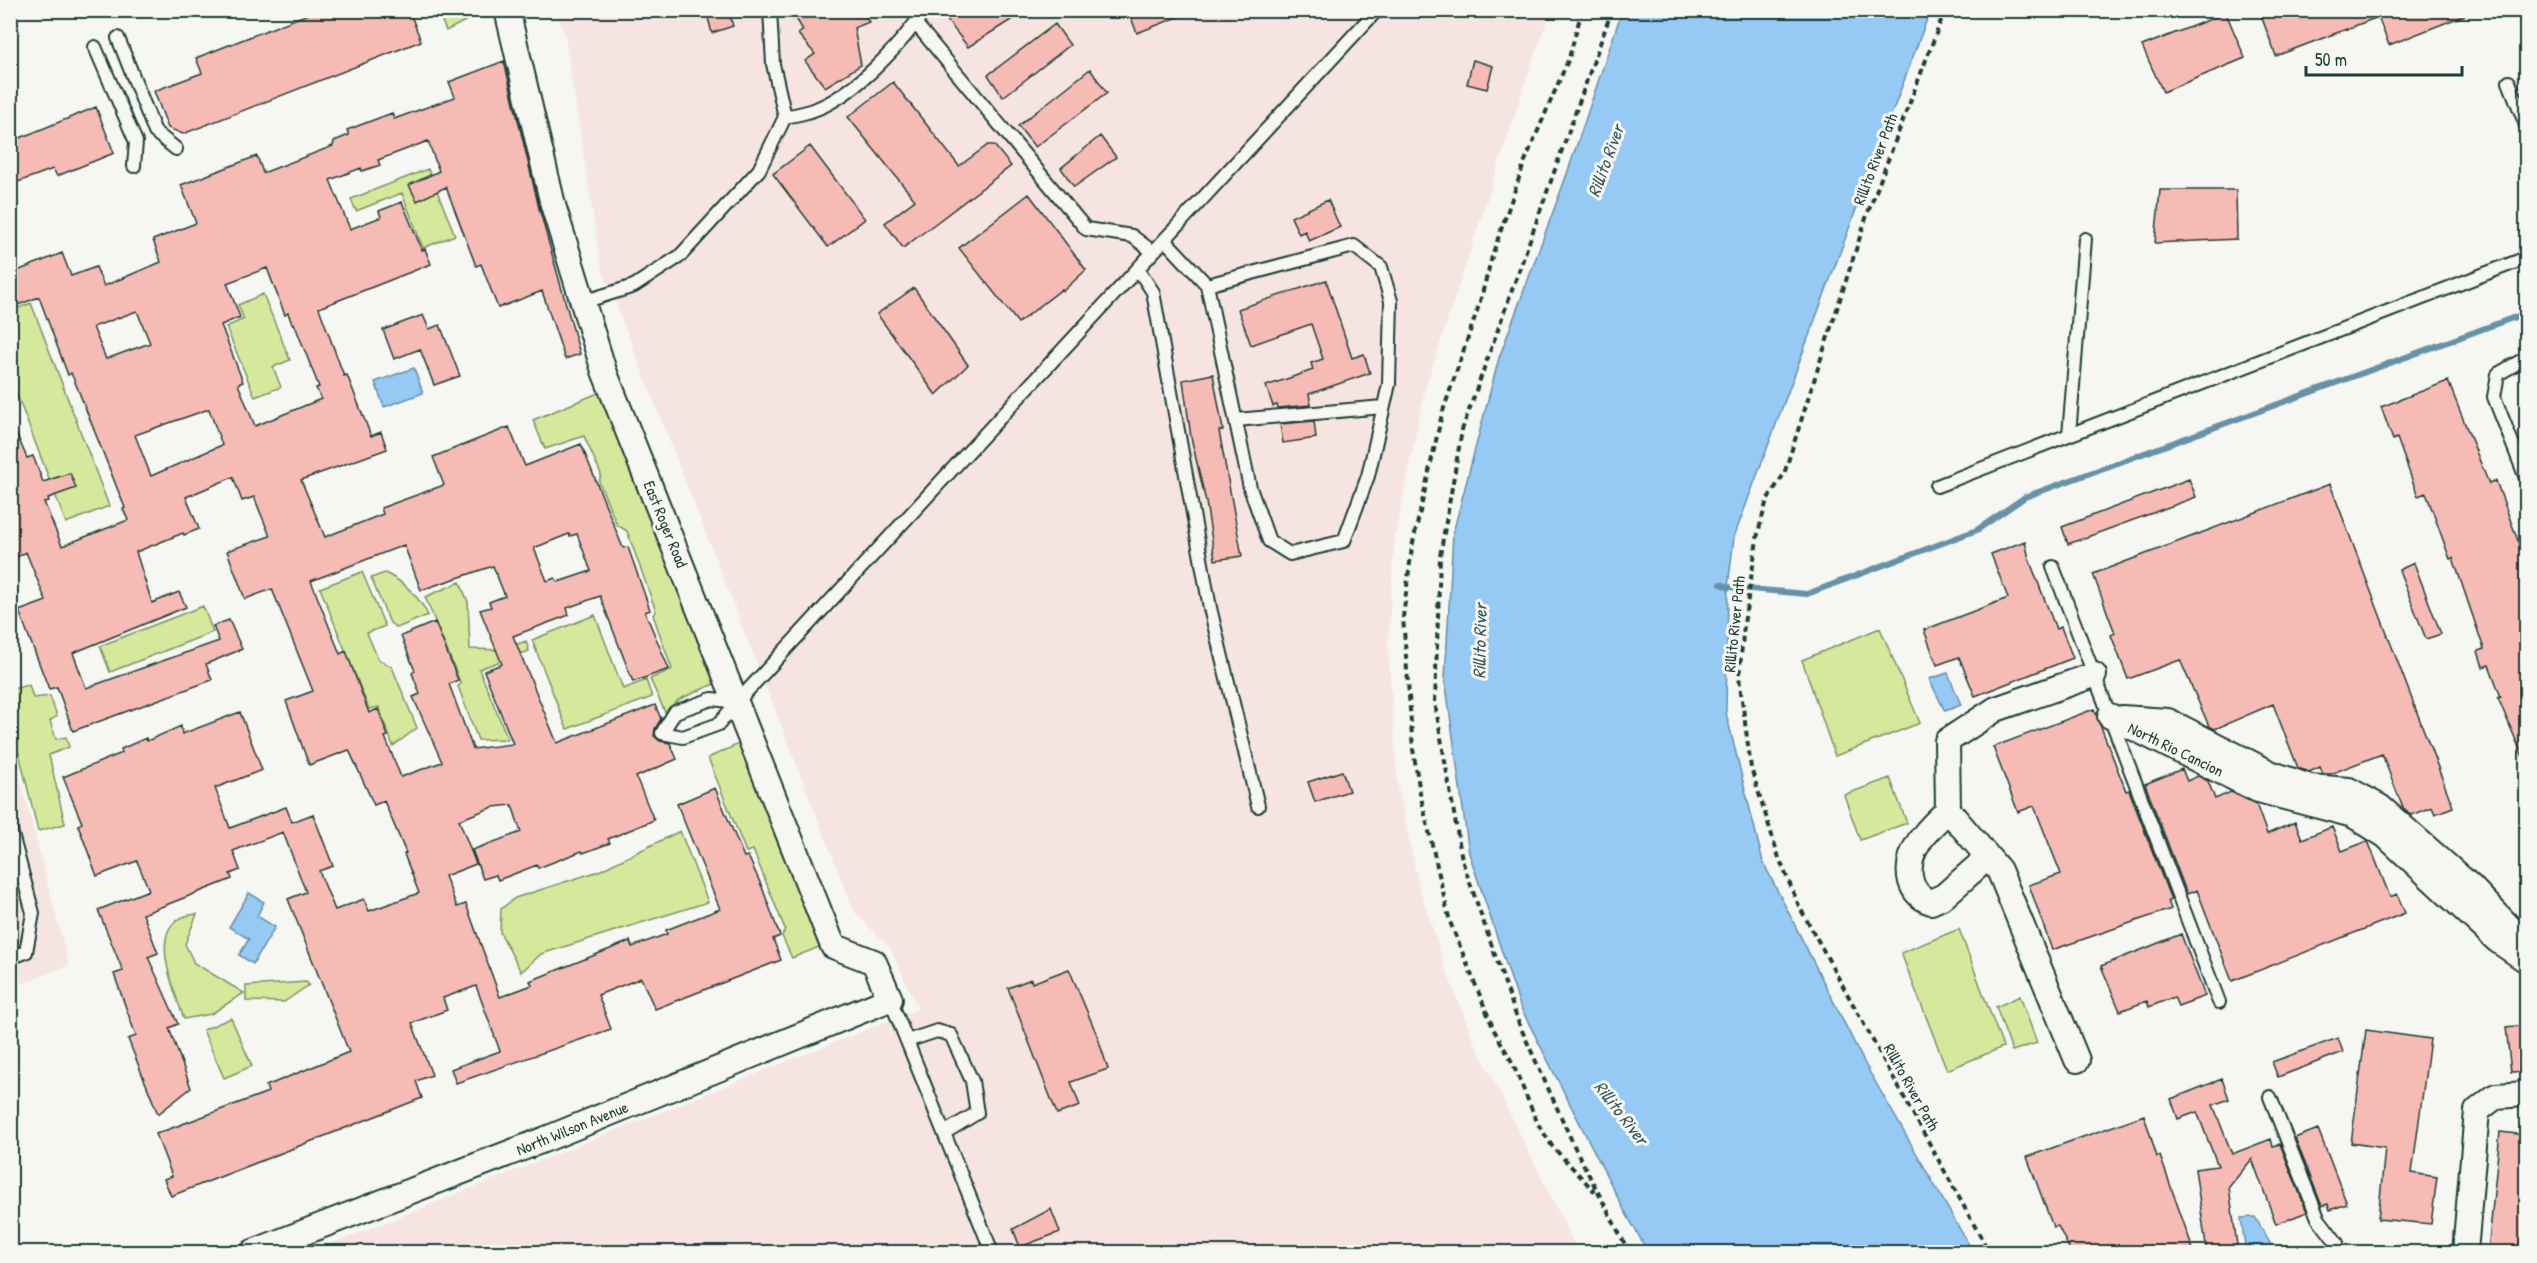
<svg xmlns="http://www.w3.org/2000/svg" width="2537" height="1263" font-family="'Patrick Hand',sans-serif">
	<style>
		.built { fill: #f6e4e0 }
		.green { fill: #d5e89c; stroke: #7a9268; stroke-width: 1.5 }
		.water { fill: #96c9f3; stroke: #6691a7; stroke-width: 1.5 }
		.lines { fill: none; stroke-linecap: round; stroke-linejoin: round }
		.stream { stroke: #6691a7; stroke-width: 6 }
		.building { fill: #f7bbb6; stroke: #1f3d34; stroke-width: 1.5; fill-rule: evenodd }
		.service-casing { stroke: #1f3d34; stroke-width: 16 }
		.minor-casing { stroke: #1f3d34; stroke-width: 28 }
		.path { stroke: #1f3d34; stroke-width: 4; stroke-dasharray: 6 4.5; stroke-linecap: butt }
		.service { stroke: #f6f6f2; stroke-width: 12 }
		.minor { stroke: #f6f6f2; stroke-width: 24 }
		.labels { text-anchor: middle; stroke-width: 6; stroke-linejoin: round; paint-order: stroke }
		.street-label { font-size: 16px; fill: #1f3d34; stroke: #f6f6f2 }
		.water-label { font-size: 18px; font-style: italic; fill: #37595a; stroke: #f6f6f2 }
	</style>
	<rect width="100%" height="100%" fill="#f6f6f2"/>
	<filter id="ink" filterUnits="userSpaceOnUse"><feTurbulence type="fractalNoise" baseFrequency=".0167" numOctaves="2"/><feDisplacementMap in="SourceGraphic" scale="12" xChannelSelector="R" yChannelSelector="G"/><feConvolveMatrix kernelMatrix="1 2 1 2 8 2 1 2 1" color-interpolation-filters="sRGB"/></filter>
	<g filter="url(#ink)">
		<path class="built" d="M556,11H1551L1532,62L1424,392L1394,543L1388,647L1398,788L1419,887L1446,970L1473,1039L1578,1252H312L918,1009L891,949L854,911L601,266L565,36Z
			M10,740L69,965L11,988H10Z"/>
		<path class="green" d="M438,11H484L446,31Z
			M428,169L455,235L423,248L402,193L356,211L351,199Z
			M263,294L290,360L273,367L281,387L255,397L226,327L244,319L238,305Z
			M31,303L109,506L66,523L11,379V311Z
			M603,391L716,683L680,699L665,712L650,679L672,669L653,615L656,611L627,531L617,525L599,482L601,474L584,436L545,449L533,420Z
			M362,572L385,626L367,633L378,659L392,667L417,728L393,746L379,707L369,709L320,588Z
			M385,573C404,582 418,595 428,615L397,628L390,623L371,578Z
			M460,582L468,602L470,649L501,650L526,641L529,651L479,669L508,739L478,740L458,686L461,684L425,597Z
			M203,606L213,632L110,672L100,646Z
			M595,615L623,689L646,680L652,697L567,729L532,640Z
			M1880,628L1920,723L1835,756L1802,660Z
			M29,685L33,698L50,696L57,716L50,721L56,739L66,737L69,747L49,755L65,824L38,831L11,720V689Z
			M743,742L819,947L792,958L782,936L785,929L753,850L746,852L708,758Z
			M1890,778L1907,823L1860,840L1844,795Z
			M680,831L708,902L541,954L521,972L500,932L501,909L515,898L599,871Z
			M197,914L185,944L194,963L244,993L211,1014L184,1019C174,988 141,918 197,914Z
			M1959,929L2003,1047L1947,1070L1901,953Z
			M306,982L309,985L284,1002L246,1001V986Z
			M2020,996L2037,1043L2012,1051L1996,1007Z
			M231,1018L252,1066L224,1078L203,1030Z"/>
		<path class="water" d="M1622,11H1930L1734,537L1728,587L1726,713L1763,862L1865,1064L1973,1252H1648L1623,1208L1520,1006L1469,853L1445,679L1453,533L1499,358L1567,174Z
			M414,368L423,393L384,407L375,382Z
			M1948,673L1961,705L1945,711L1929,679Z
			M249,893L264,902L257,916L275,927L253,964L239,955L249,939L229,927Z
			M2255,1217L2274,1250L2246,1252L2241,1218Z"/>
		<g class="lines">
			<path class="stream" d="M1721,584L1728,587L1807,594L1977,530L2025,497L2526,313"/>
		</g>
		<path class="building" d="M318,10H409L421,41L183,134L168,128L154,91L202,73L196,58Z
			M706,10H728L733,26L712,33Z
			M791,10H861L869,22L854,28L861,65L825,87L805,61L815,54L798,34L803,30Z
			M960,10H1027L968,47L947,20Z
			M1128,10H1191V12L1137,33Z
			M2259,10H2473V12L2389,45L2378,17L2276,56Z
			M2226,13L2245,58L2163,92L2142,46Z
			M1055,24L1070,45L1003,97L988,75Z
			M1473,60L1493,66L1487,89L1467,84Z
			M504,61L539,208L580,354L565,359L542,291L498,308L481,264L476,266L446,187L417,201L409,185L439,171L428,141L378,160L380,165L362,171L361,168L330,180L350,229L381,217L379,211L402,202L422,250L425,249L431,264L319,308L344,376L347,375L371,436L381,432L387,449L301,480L325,537L383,514L381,508L444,485L433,457L509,427L525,466L581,444L623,548L628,547L650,610L645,612L669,669L633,682L600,596L567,608L569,615L513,636L557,743L655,705L661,719L655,729L654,736L660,741L670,743L677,759L636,777L654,820L608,839L610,843L583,853L582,851L538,868L537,865L498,880L496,875L483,879L472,850L521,832L512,805L493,807L459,820L476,864L445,876L457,907L466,904L500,997L532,985L530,981L630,941L632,947L667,934L666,930L720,909L677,804L715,788L744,857L748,856L762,887L780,936L773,939L781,960L655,1009L641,978L598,995L611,1029L456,1083L451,1069L500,1051L476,986L443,998L447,1010L412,1023L432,1075L416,1081L422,1098L171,1196L164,1179L172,1176L156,1134L268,1092L266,1086L349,1052L288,899L306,892L283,832L233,851L240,870L230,874L232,879L143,914L158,953L148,957L178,1024L169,1028L191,1088L158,1114L128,1039L136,1036L114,974L123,971L98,910L149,890L137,861L97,876L78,825L82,823L63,777L122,753L121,749L146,738L147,741L181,726L182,734L240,712L262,770L215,788L230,828L286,807L292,822L313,814L333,866L319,871L335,910L364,899L369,911L419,893L404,854L406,853L384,801L374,805L349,750L309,765L286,701L313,691L272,589L245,599L227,551L270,536L254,497L242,501L233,477L186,497L199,529L184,535L183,533L136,552L152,603L179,592L186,607L73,653L86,688L219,641L213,626L229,620L242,649L206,664L212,680L73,731L57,687L49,689L19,611L46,601L26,552L10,561V419L27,458L33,456L43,482L70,473L76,488L48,498L49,501L44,502L62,546L128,520L123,509L125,508L75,382L71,373L68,375L39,297L10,308V274L62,253L71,276L96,267L104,286L161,262L153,240L196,223L181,185L257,156L263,173L333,146L334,141L349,135L347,130L392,113L394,119L455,97L449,82ZM267,268L285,315L288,313L292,324L294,323L319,387L316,388L321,399L255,426L238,384L243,382L221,325L240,317L227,283ZM137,311L150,343L106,359L93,327ZM209,409L222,445L151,476L135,435ZM569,534L570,536L577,534L591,571L558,582L555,578L547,581L534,548ZM404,545L421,590L493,566L505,596L489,602L491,607L480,610L502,664L484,671L513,744L473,749L449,684L458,680L435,622L401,636L415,671L412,673L420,694L413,697L442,762L401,777L385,737L388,736L378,709L369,713L346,651L340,654L311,581Z
			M1090,69L1107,93L1035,147L1018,126Z
			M893,82L959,166L988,145H994L1011,166L903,248L885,223L915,200L848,117Z
			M96,107L114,153L57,176L53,169L10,185V142Z
			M1100,136L1116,157L1074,187L1061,168Z
			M810,146L865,219L828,247L773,174Z
			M2160,190H2236L2237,239L2155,243Z
			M1029,194L1086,270L1063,291L1062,289L1018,323L959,248Z
			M1328,200L1340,227L1309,241L1305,231L1299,234L1291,217Z
			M1326,280L1352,358L1364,354L1370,373L1309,394L1311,405L1278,408L1277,405L1273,406L1266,386L1313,370L1311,363L1323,359L1311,324L1251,345L1238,309Z
			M914,288L968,365L936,395L877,314Z
			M423,315L429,329L440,325L460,376L434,385L420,349L394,359L383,330Z
			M1213,374L1223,430L1219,431L1242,556L1215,560L1206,502L1191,437L1183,380Z
			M2448,381L2489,484L2496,481L2521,549L2526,546V764L2498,698L2501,697L2489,665L2483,667L2478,651L2484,649L2453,558L2450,559L2426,493L2418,496L2397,438L2393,440L2381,407Z
			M1314,421L1316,438L1283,443L1280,424Z
			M2189,479L2196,497L2068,544L2062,527Z
			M2330,484L2453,807L2435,814L2432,807L2411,815L2403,808L2382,754L2330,774H2323L2320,767L2309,772L2298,768L2273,704L2215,729L2209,726L2180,660L2128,679L2111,635L2115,633L2093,574Z
			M2025,541L2029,559L2056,629L2061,627L2073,658L1975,696L1959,657L1937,665L1924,630L2008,598L1991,554Z
			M2414,563L2441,634L2426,639L2399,570Z
			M2094,709L2126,791L2129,790L2171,900L2168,901L2171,909L2052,950L2029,885L2061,874L2034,806L2018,812L1993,747Z
			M2182,769L2187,781L2198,776L2208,781L2215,799L2231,792L2256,804L2267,834L2295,822L2302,839L2332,827L2342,851L2368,841L2390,897L2397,894L2405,913L2232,981L2197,890L2187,894L2145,784Z
			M1342,771L1349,791L1315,802L1308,782Z
			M2181,934L2205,996L2178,1006L2174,997L2149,1007L2147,1001L2120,1011L2101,966Z
			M1069,969L1097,1035L1108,1069L1071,1082L1080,1106L1057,1114L1008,988L1031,979L1032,983Z
			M2526,1025V1071L2511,1072L2506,1027Z
			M2366,1030L2430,1039L2412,1173L2437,1177L2431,1224L2378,1219L2385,1148L2351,1143Z
			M2338,1038L2343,1052L2278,1077L2272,1062Z
			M2222,1079L2229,1099L2213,1105L2232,1154L2271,1139L2273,1146L2280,1144L2307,1212L2276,1224L2252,1159L2229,1187L2238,1252H2207L2195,1169L2218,1166L2197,1112L2178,1119L2171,1099Z
			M2144,1115L2157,1157L2160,1156L2194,1252H2071L2058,1226L2053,1227L2027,1157Z
			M2318,1129L2347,1204L2330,1210L2328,1204L2322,1206L2295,1138Z
			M2500,1132L2526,1135V1252H2488Z
			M1051,1209L1060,1232L1020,1247L1013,1229Z"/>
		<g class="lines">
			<g class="service-casing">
				<path id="service" d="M916,24L1086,229L1132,236L1153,252
					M118,38L155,132L176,149
					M95,47L136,142L134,166
					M2509,82L2526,125
					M785,117C800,114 815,111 829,103C864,84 902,43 925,10
					M1165,240L1207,285L1250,488L1269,541L1290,554L1344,541L1368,476L1389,384L1391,301L1381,267L1354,246L1207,285
					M1138,269L1153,292L1210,608L1258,806
					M583,302L634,286L680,256L759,170L785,117L773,64L770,10
					M2526,358L2498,374L2494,397L2526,478
					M1236,420L1383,407
					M2069,435L2085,239
					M1937,486L2526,258
					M2053,567L2219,1002
					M712,699L737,702L719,724L683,737L662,733L675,712Z
					M737,702L1377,10
					M10,827L33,913L26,952L10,958
					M890,999L992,1252
					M907,1041L937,1031L951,1035L972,1081L977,1113L944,1133
					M2270,1097L2318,1218L2337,1243"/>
			</g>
			<g class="minor-casing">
				<path id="minor" d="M2110,716L2258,790L2353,815L2386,836L2497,940L2526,960
					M2122,718L2168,721L2270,773L2310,787L2349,790L2380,807L2470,886L2509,927L2526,939
					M1948,810L1999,870L2077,1060
					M1948,810L1947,741L1996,709L2094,675
					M1948,810C1938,820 1926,830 1919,842C1905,863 1905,893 1931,902L1944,896L1987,858
					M253,1252L551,1137L890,999L874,962L833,946L604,371L553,205L507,10
					M2465,1252L2477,1111L2496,1096L2526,1094"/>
			</g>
			<path class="path" d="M1582,10L1569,58L1525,161L1493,253L1479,305L1442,414L1412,547L1403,617L1413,749L1420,793L1450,922L1494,1030L1512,1062L1538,1124L1552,1146L1595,1192
				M1612,10L1462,430L1440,556L1435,703L1462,860L1519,1024L1576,1150L1629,1252
				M1945,10L1867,215L1784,474L1767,500L1758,533L1744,624L1739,677L1751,768L1779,858L1799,906L1989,1252"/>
			<use href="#service" class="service"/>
			<use href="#minor" class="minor"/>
		</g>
	</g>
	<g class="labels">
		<g class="street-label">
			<text transform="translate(1875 159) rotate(-69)" y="6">Rillito River Path</text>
			<text transform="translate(666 524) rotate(68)" y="6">East Roger Road</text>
			<text transform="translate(1734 624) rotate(-84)" y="6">Rillito River Path</text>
			<text transform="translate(2176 749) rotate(26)" y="6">North Rio Cancion</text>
			<text transform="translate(1912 1087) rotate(61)" y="6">Rillito River Path</text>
			<text transform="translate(572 1128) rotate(-22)" y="6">North Wilson Avenue</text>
		</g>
		<g class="water-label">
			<text transform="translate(1606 161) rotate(-70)" y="6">Rillito River</text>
			<text transform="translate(1480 641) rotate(-89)" y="6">Rillito River</text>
			<text transform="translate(1621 1113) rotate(52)" y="6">Rillito River</text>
		</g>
	</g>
	<rect width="2537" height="1263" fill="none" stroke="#f6f6f2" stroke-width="36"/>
	<rect x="18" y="18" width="2501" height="1227" fill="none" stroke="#1f3d34" stroke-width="2" filter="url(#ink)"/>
	<path d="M2306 66v9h156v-9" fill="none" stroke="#1f3d34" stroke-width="3"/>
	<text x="2315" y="66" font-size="18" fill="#1f3d34" stroke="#f6f6f2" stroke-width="4.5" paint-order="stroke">50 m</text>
</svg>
